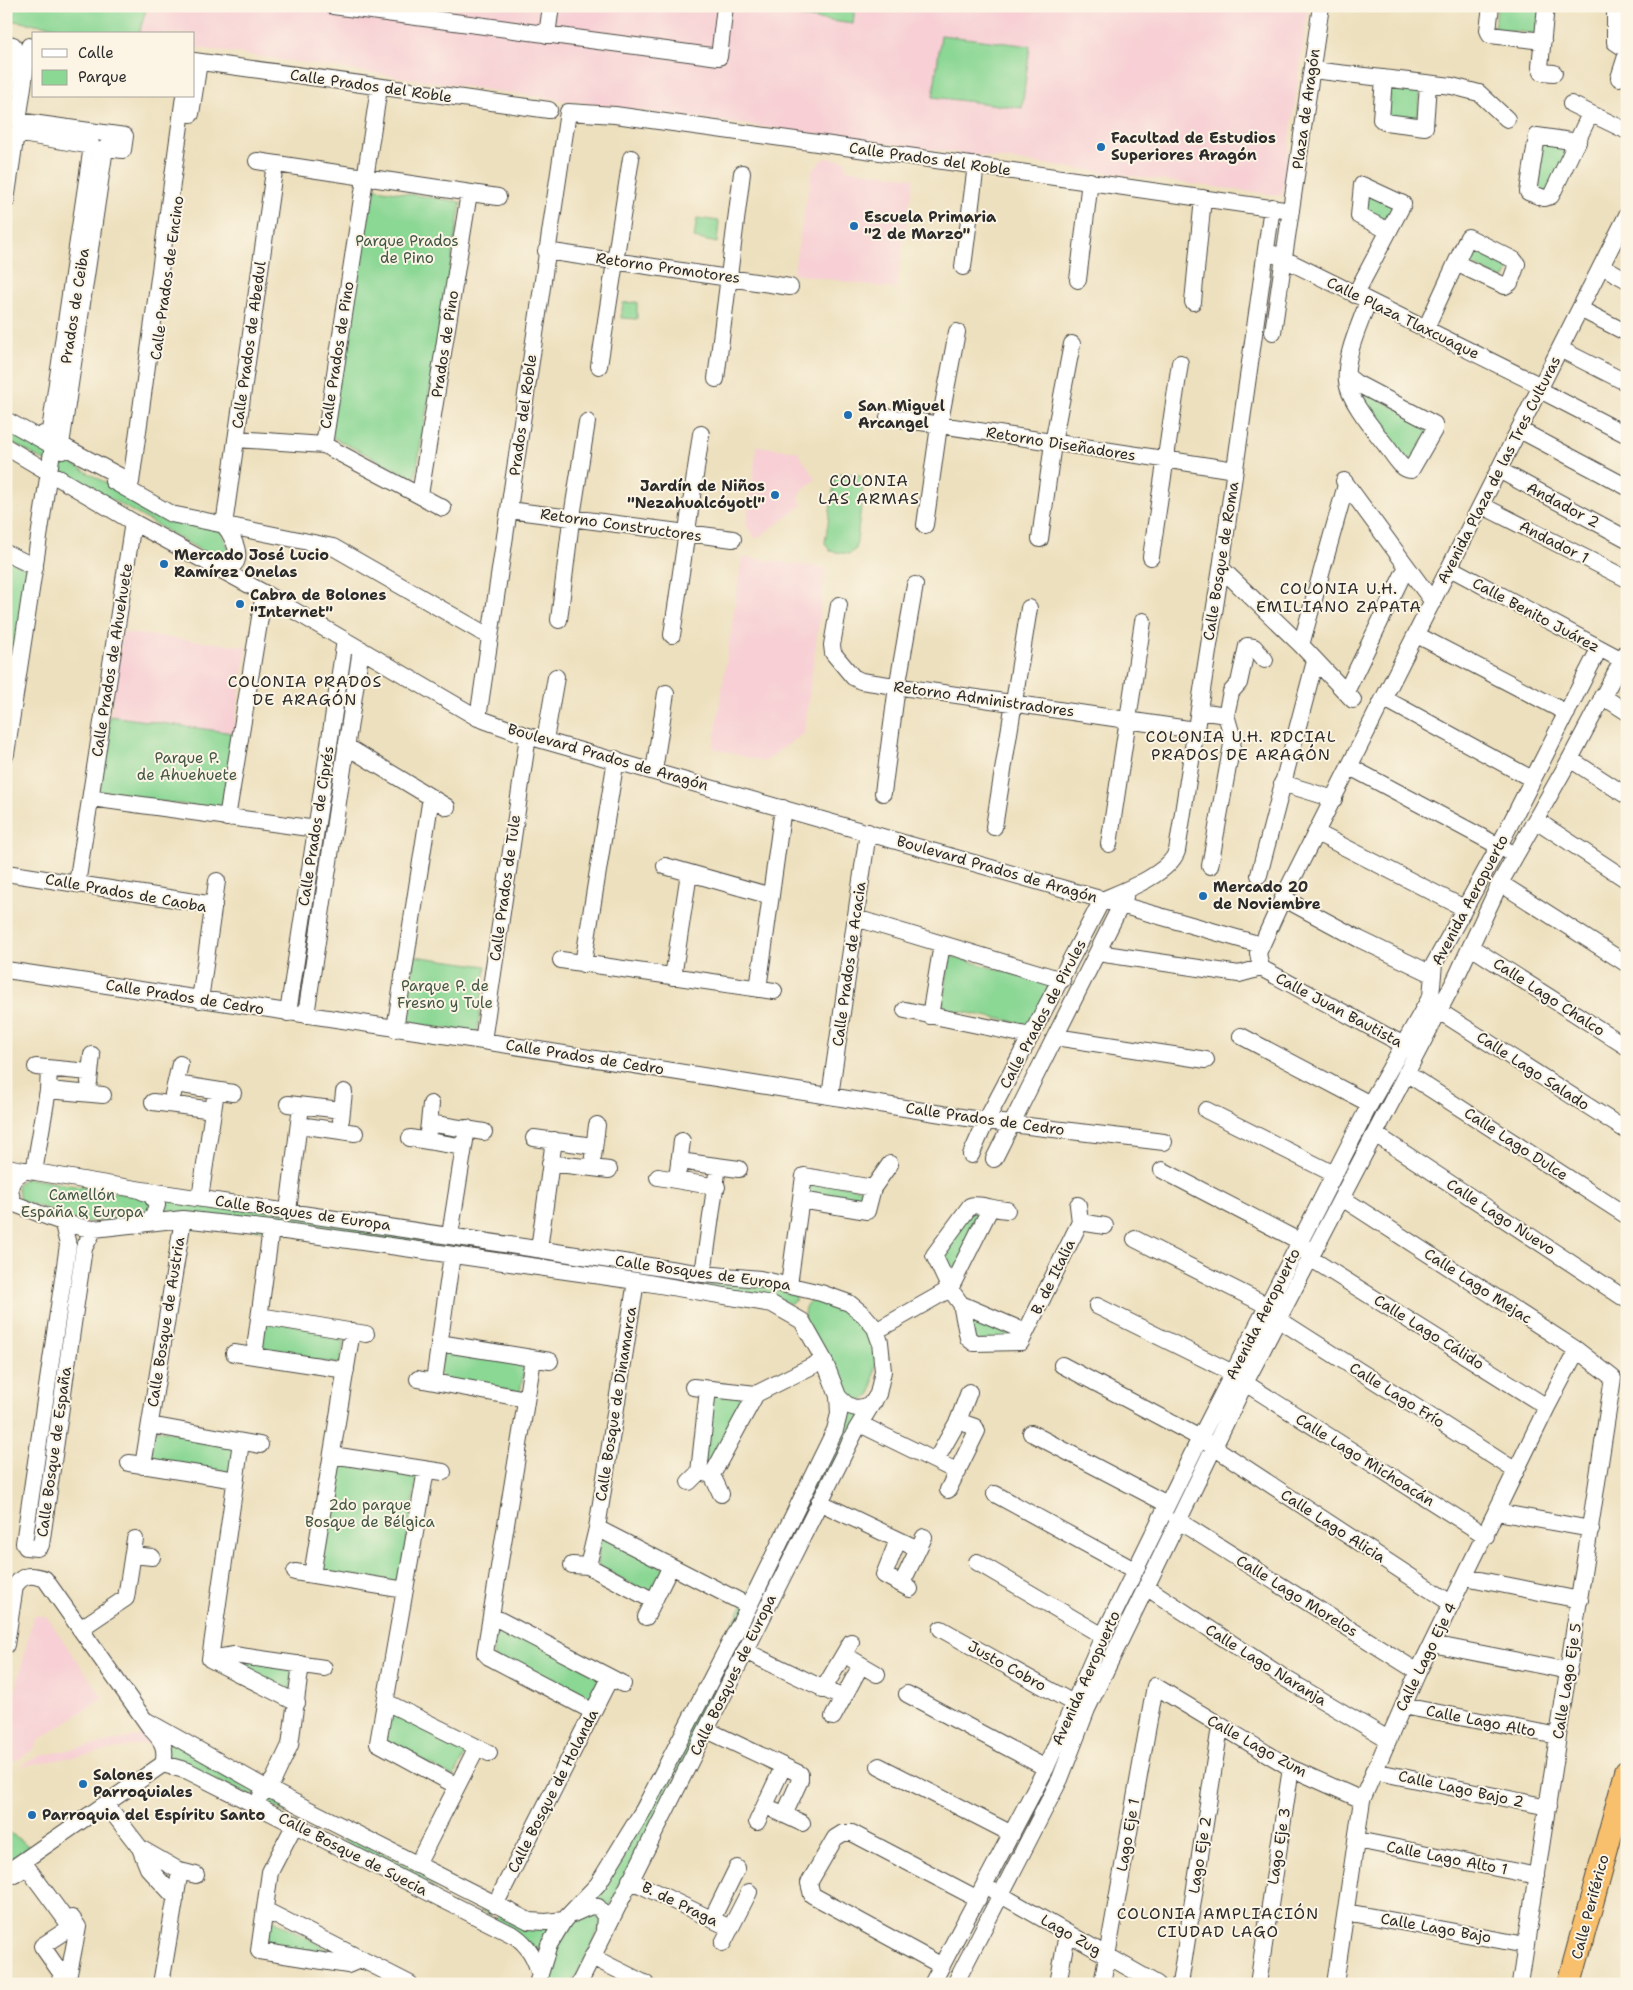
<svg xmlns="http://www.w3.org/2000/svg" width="1633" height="1990" font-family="'Shantell Sans',sans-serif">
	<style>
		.built { fill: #f7cfd4 }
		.green { fill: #8bd794; stroke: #5b8160 }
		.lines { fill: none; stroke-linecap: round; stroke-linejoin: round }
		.minor-casing { stroke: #484641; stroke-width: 18 }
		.highway-casing { stroke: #484641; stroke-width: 26 }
		.minor { stroke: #fff; stroke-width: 16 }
		.highway { stroke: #f8bf6c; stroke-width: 24 }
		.poi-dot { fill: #1f6fb2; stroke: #fcf5e5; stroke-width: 2 }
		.labels { text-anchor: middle; stroke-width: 4; stroke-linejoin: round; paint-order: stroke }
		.street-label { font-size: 15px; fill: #2b2b2b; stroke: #fcf5e5 }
		.poi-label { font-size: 15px; font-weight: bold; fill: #2b2b2b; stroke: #fcf5e5; text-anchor: start }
		.park-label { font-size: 15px; fill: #435645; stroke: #fcf5e5 }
		.neighbourhood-label { font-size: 16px; letter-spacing: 1px; fill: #2b2b2b; stroke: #fcf5e5 }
	</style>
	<rect width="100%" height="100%" fill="#fcf5e5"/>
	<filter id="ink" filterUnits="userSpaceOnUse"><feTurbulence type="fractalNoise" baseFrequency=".02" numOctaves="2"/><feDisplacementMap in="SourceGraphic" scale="10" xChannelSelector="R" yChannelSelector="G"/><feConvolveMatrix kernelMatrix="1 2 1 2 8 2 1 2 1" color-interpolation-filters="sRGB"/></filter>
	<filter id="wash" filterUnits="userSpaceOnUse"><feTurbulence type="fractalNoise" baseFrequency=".0096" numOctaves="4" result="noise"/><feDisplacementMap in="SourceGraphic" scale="20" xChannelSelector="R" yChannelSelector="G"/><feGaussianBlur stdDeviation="1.12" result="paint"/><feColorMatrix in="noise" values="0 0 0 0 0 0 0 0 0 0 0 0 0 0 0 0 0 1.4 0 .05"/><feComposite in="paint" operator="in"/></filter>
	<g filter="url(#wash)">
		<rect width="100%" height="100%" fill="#ede0be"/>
		<path class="built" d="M6,6H1308L1282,196L545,98L194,47V34H104L6,19Z
			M825,158L846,161L845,169L914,178L896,289L793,274L812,170Z
			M757,446L797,451L816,479L802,490L799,500L803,505L756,539L746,525Z
			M742,557L826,568L804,733L764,762L713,748Z
			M122,632L247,647L233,733L110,716Z
			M33,1616H46L103,1698L39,1740L35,1748L18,1760L10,1761L6,1759V1733Z
			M148,1734L155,1742L18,1767L39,1756Z"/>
		<path class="green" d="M8,6H147L139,34H104L7,20Z
			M768,6H855L853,24L767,12Z
			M1497,6H1541L1538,34L1495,29Z
			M941,35L1030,46L1022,108L933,97Z
			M1391,83L1421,86L1417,121L1390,118L1387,112Z
			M1540,143L1571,147L1547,194L1533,188Z
			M370,188L461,202L415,479L330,436Z
			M1366,193L1397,207L1388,224L1363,212Z
			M697,218L719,221L717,243L694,238Z
			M1469,244L1512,265L1504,280L1461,259Z
			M637,302V319L621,318L623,303Z
			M1353,386L1431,426L1408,469Z
			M6,427L169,518L221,531L231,555L230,558L218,560L6,439Z
			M841,473L859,475L864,480L856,549L849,554L830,551L825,543L835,478Z
			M6,558L28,569L12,689L6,688Z
			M110,716L233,733L222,810L100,793L96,788Z
			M414,956L486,966L477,1033L404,1023Z
			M950,956L1050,984L1032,1025L942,1008Z
			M26,1178L149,1198L151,1207L142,1219L82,1222L20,1200L17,1184Z
			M807,1179L866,1190L863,1207L805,1197Z
			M160,1194L724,1275L796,1294V1300L789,1304L780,1298L161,1217Z
			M970,1211L983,1215L951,1280L940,1254Z
			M813,1299L841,1305L862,1323L869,1334L876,1360L871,1394L860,1403L847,1400L804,1319C804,1310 804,1304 813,1299Z
			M264,1320L345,1334L340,1364L258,1352Z
			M969,1322L1017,1330L1013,1342L974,1341Z
			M444,1346L525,1365L520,1392L443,1380L438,1371Z
			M711,1393L747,1397L712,1468L703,1466Z
			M842,1408L865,1412L607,1912V1904L603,1900L591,1902Z
			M154,1429L236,1443L232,1472L150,1460Z
			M337,1459L418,1471L399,1585L319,1571Z
			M600,1533L665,1569L652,1595L598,1566Z
			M497,1623L606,1680L593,1704L494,1658L491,1636Z
			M244,1659L293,1666L290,1694L232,1664Z
			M391,1709L469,1747L454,1777L383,1741Z
			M167,1737L257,1790L253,1797L169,1760Z
			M269,1795L490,1908L491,1915L265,1802Z
			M6,1830L30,1847L6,1862Z
			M593,1910L602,1923L572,1984H544C553,1955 560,1918 593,1910Z
			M500,1914L551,1928L541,1941L538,1953L495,1920Z
			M268,1917L341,1956L267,1950Z"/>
	</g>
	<g filter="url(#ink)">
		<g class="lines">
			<g class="minor-casing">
				<path id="minor" d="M333,6L719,57L725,6
					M1491,6L1488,30L1490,35L1543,41
					M1546,6L1540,67L1542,72L1554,73
					M1618,6L1615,14V42L1627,50
					M547,35L551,6
					M6,44L13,45L6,92
					M34,47L29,46L18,121L125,136L123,150L105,148L61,445L131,482L184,96
					M194,61L549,110
					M1312,70L1452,86L1479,93L1507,119
					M1384,78L1381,119L1385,122L1425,127L1428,84
					M1619,78L1627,53
					M1571,104L1627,131
					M191,114L199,62
					M1578,142L1537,136L1528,192L1544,198L1551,196L1590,114
					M257,161L498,197
					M6,201L16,133L92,146L49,437L43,434
					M546,251L790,287
					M1274,254L1541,386
					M1602,266L1627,280
					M963,267L976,165
					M1078,280L1090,181
					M1355,295L1403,204L1362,185L1359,216L1389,231
					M1193,302L1203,198
					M1580,309L1627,333
					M1425,330L1468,237L1514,260L1517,264L1510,283L1505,286L1456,263
					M1273,332L1321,6
					M1560,349L1627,383
					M599,366L631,158
					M1347,376L1356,383L1434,424V430L1411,470C1401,470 1393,454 1387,447C1375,431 1349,401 1347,382C1344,356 1360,325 1368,301
					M716,379L742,173
					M1540,390L1627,435
					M888,417L1235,470
					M6,420L62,451
					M1520,430L1627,487
					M236,439L324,445L443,508
					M324,445L379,88
					M6,447L133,522L264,593L478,718L528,736L1261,945
					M1499,470L1627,539
					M113,481L171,514L333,547L490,637
					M1344,481L1433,602
					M420,495L469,193
					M1481,505L1627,579
					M509,510L733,539
					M224,525L275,164
					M925,525L939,426L957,332
					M1040,539L1053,443L1072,344
					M6,553L35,567
					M1151,557L1180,363
					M214,565C250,575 237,541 224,525
					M1221,568L1301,645L1353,700
					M1450,568L1622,660
					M839,605L832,645L833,653L853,677L861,681L1195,730
					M559,620L570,529L587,422
					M672,635L701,434
					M1417,635L1567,713
					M1301,645L1346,485
					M1346,692L1406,568
					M1602,696L1627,712
					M1385,699L1532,779
					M1199,711L1226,715L1233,739L1210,866
					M1226,715L1231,692L1239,683L1247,646L1254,647L1265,660
					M478,718L568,112L615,115L810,142L1291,211
					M545,740L556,677
					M346,746L447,807
					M6,754L55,432
					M1570,759L1627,796
					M1350,767L1508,851
					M654,771L666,693
					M1282,783L1334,799
					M883,793L896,694L915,585
					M91,798L316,829
					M227,818L264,593
					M1536,820L1627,880
					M994,827L1029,608
					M1317,833L1464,908
					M1109,844L1143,621
					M665,866L771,896
					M6,873L214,905
					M1259,875L1315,661
					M1500,883L1627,964
					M77,884L133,522
					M1283,898L1359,939L1432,974
					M1102,900C1124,891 1169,874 1177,851L1221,568L1272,207
					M856,918L1062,980
					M1471,947L1627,1047
					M1098,953L1239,974L1261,968
					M561,960L774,991
					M583,964L616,759
					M1261,968L1258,953L1283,898L1627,215
					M1261,968L1413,1050
					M6,970L483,1041L986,1121L1164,1142
					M673,977L689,873
					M758,989L783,808
					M200,1000L217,881
					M905,1010L1031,1036
					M1439,1011L1627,1131
					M288,1013L345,640
					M306,1015L361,649
					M930,1016L942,944
					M395,1029L431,797
					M1241,1036L1370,1104
					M1055,1037L1206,1060
					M483,1041L528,736
					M36,1067L89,1072
					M1406,1073L1627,1216
					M89,1082L92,1055
					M176,1084L233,1093
					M48,1090L103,1095
					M173,1094L180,1064
					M830,1096L868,832
					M153,1102L213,1110
					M288,1104L342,1110
					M1206,1110L1334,1174
					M341,1120L344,1092
					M429,1123L484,1132
					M299,1125L355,1133
					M428,1132L431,1104
					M1375,1134L1627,1300
					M410,1138L464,1147
					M534,1138L593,1146
					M971,1155L986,1121L1102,900
					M593,1157L597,1125
					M994,1159L1125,897
					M679,1161L739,1169
					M550,1163L609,1170
					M6,1167L136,1189L703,1274L760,1279L821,1293L849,1303L864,1315L875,1328L880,1342L883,1371L878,1394L856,1430L579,1984
					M1162,1170L1301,1242L1310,1258L1547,1407
					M678,1171L682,1141
					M34,1172L48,1090L49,1069
					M658,1177L717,1187
					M139,1190L151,1195L157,1205L153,1217L140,1225
					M200,1198L216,1091
					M1342,1198L1577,1350L1613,1378L1520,1984
					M801,1200L867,1211L873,1188L890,1164
					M6,1201C36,1211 63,1226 94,1229L183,1219L271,1229L636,1281L772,1304L802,1321L824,1360L838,1396L839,1414L835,1430L749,1606L644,1809L598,1884L564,1920L549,1945L537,1984
					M14,1204C7,1188 10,1177 27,1170
					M1078,1205L1080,1222L1105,1226
					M1007,1210C997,1210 977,1203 970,1206L934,1255L950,1289L961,1304L968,1338L974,1343L1021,1342L1080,1222
					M288,1211L301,1106
					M63,1224L68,1245L24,1543L26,1547L37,1548L41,1545L84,1248L94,1229
					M450,1235L467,1128
					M1135,1239L1268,1306
					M539,1249L554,1140
					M703,1274L718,1166
					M789,1285L804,1176L873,1188
					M961,1304L1026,1332
					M1097,1306L1233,1373
					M260,1316L366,1334
					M1278,1319L1516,1471
					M876,1331L950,1289L990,1209
					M439,1343L550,1361
					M234,1353L346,1370
					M254,1356L271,1229
					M533,1359L485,1653L489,1657L592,1711
					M1062,1365L1200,1438L1452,1604
					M418,1379L526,1399
					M434,1381L452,1255
					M1245,1383L1486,1536
					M693,1387L756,1394
					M838,1396C850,1410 858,1411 874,1402
					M860,1424L958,1472
					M150,1425L260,1445
					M1031,1433L1167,1504
					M332,1455L443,1472
					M936,1460L958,1421L969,1392
					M129,1463L236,1480
					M143,1466L183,1219
					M426,1470L378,1743L457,1786
					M699,1472L708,1389
					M712,1475L756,1394L824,1360
					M689,1482L699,1472L712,1475L721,1494
					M948,1490L977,1431L975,1427L958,1421
					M995,1494L1134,1570
					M819,1502L918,1549
					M1497,1512L1591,1529
					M1177,1520L1418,1672
					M597,1528L749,1606
					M898,1540L884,1575L910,1589
					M133,1555L152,1557
					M977,1562L1103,1636
					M572,1565L588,1566L652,1600
					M588,1566L597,1528L636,1281
					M295,1572L405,1590
					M312,1575L352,1331
					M1465,1577L1580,1600
					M902,1583L924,1537
					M1146,1587L1286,1679L1388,1739
					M492,1616L623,1684
					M646,1617L671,1566
					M80,1629L126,1598L135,1539
					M941,1629L1073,1703
					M1432,1644L1569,1671
					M6,1645L15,1586C23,1574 32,1574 45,1579L151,1729C162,1740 167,1748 163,1764
					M745,1651L843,1698
					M210,1659L241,1442
					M210,1659L234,1655L324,1668
					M210,1659L297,1703
					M853,1660L877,1674
					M823,1690L851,1642
					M907,1694L1046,1768
					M386,1702L489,1753
					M1403,1706L1558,1736
					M833,1717L861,1665
					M147,1721L266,1788L529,1921L546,1922L564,1920
					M707,1730L800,1774V1780L784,1815
					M163,1764L188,1771L515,1936C529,1946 535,1958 540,1975
					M879,1766L1012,1834
					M1373,1771L1548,1807
					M261,1795L274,1779L290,1745L301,1664
					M106,1804L140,1848L148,1868L176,1898
					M774,1810L802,1823
					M757,1822L783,1767
					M295,1824L270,1872L259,1951L348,1965L362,1959
					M1357,1840L1537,1876
					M140,1848L180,1871L196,1875
					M417,1865L477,1747
					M6,1873L163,1764
					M14,1875L27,1867L71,1927L42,1946L61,1973L60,1984
					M630,1880L730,1928
					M994,1891L1157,1984
					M495,1905L610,1678
					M265,1910L410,1984
					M1346,1912L1526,1945
					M573,1914L591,1906L598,1907L605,1916L604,1930
					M712,1919L737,1868
					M723,1943L749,1892
					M592,1957L646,1984
					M942,1966L812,1895L809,1883L835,1838L843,1833H852L978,1899
					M67,1984L78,1927L72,1918
					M161,1984L180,1871
					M932,1984L1046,1768L1103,1636L1200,1438L1370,1104L1431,996L1434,964L1499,846L1599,649
					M955,1984L1060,1779L1087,1709L1245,1383L1455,980L1500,883L1570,759L1627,651
					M1058,1984L1067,1934
					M1102,1984L1155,1686L1291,1768L1362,1800
					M1180,1984L1220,1727
					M1258,1984L1291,1768
					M1335,1984L1362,1800L1418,1672L1547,1407L1577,1350"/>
			</g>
			<g class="highway-casing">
				<path id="highway" d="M1569,1984L1627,1772"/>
			</g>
			<use href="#minor" class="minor"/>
			<use href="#highway" class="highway"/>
		</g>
	</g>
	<g class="poi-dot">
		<circle cx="1101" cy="147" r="5"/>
		<circle cx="854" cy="226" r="5"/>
		<circle cx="848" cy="415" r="5"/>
		<circle cx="775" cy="495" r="5"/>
		<circle cx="164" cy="564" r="5"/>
		<circle cx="240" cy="604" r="5"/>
		<circle cx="1203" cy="896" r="5"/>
		<circle cx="83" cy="1784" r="5"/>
		<circle cx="32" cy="1815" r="5"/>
	</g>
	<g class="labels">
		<g class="street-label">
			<text transform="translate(371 86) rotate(8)" y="5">Calle Prados del Roble</text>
			<text transform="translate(1306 109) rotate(-82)" y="5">Plaza de Aragón</text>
			<text transform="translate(930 159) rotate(8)" y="5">Calle Prados del Roble</text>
			<text transform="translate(668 268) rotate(8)" y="5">Retorno Promotores</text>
			<text transform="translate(167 278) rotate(-82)" y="5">Calle Prados de Encino</text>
			<text transform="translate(75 306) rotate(-81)" y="5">Prados de Ceiba</text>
			<text transform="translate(1403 318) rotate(26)" y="5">Calle Plaza Tlaxcuaque</text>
			<text transform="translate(445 344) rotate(-81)" y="5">Prados de Pino</text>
			<text transform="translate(249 345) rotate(-82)" y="5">Calle Prados de Abedul</text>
			<text transform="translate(337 355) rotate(-81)" y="5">Calle Prados de Pino</text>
			<text transform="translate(523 415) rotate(-82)" y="5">Prados del Roble</text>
			<text transform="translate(1061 444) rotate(9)" y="5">Retorno Diseñadores</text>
			<text transform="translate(1499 470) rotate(-63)" y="5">Avenida Plaza de las Tres Culturas</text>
			<text transform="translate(1563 505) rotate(28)" y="5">Andador 2</text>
			<text transform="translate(621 525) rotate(8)" y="5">Retorno Constructores</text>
			<text transform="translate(1554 542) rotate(27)" y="5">Andador 1</text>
			<text transform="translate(1221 561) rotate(-81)" y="5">Calle Bosque de Roma</text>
			<text transform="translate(1536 615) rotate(28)" y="5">Calle Benito Juárez</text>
			<text transform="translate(112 660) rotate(-81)" y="5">Calle Prados de Ahuehuete</text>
			<text transform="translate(984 699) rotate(8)" y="5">Retorno Administradores</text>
			<text transform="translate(608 757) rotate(16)" y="5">Boulevard Prados de Aragón</text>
			<text transform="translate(316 826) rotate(-81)" y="5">Calle Prados de Ciprés</text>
			<text transform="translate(997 869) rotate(16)" y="5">Boulevard Prados de Aragón</text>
			<text transform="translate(505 888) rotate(-82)" y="5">Calle Prados de Tule</text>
			<text transform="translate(126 893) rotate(10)" y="5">Calle Prados de Caoba</text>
			<text transform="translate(1470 900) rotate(-62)" y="5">Avenida Aeropuerto</text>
			<text transform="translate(849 964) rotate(-82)" y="5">Calle Prados de Acacia</text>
			<text transform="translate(185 997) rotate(9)" y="5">Calle Prados de Cedro</text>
			<text transform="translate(1549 997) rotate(33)" y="5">Calle Lago Chalco</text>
			<text transform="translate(1339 1010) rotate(28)" y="5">Calle Juan Bautista</text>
			<text transform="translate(1043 1014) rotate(-62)" y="5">Calle Prados de Pirules</text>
			<text transform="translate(585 1057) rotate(9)" y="5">Calle Prados de Cedro</text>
			<text transform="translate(1533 1071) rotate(33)" y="5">Calle Lago Salado</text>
			<text transform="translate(985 1119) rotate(8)" y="5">Calle Prados de Cedro</text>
			<text transform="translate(1516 1144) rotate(33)" y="5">Calle Lago Dulce</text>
			<text transform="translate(303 1213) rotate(8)" y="5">Calle Bosques de Europa</text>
			<text transform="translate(1501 1217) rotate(33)" y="5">Calle Lago Nuevo</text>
			<text transform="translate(703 1273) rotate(8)" y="5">Calle Bosques de Europa</text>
			<text transform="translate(1053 1277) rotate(-64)" y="5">B. de Italia</text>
			<text transform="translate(1478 1286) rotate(33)" y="5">Calle Lago Mejac</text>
			<text transform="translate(1263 1314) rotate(-63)" y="5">Avenida Aeropuerto</text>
			<text transform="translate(166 1322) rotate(-81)" y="5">Calle Bosque de Austria</text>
			<text transform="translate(1429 1332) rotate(32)" y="5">Calle Lago Cálido</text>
			<text transform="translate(1397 1395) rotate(32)" y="5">Calle Lago Frío</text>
			<text transform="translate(616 1404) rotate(-81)" y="5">Calle Bosque de Dinamarca</text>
			<text transform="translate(54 1452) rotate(-82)" y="5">Calle Bosque de España</text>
			<text transform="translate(1365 1460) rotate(32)" y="5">Calle Lago Michoacán</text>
			<text transform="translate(1333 1526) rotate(33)" y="5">Calle Lago Alicia</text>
			<text transform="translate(1297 1596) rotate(32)" y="5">Calle Lago Morelos</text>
			<text transform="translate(1426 1657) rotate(-64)" y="5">Calle Lago Eje 4</text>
			<text transform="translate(1266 1665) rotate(32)" y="5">Calle Lago Naranja</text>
			<text transform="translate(1007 1666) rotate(29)" y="5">Justo Cobro</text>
			<text transform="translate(733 1675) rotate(-64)" y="5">Calle Bosques de Europa</text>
			<text transform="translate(1086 1678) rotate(-66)" y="5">Avenida Aeropuerto</text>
			<text transform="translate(1567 1681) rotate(-81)" y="5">Calle Lago Eje 5</text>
			<text transform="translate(1481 1721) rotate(11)" y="5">Calle Lago Alto</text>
			<text transform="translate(1257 1746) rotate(29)" y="5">Calle Lago Zum</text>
			<text transform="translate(1461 1789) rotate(12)" y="5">Calle Lago Bajo 2</text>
			<text transform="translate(553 1791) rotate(-63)" y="5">Calle Bosque de Holanda</text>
			<text transform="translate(1128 1835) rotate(-80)" y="5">Lago Eje 1</text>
			<text transform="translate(1279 1846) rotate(-81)" y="5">Lago Eje 3</text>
			<text transform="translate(353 1854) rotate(27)" y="5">Calle Bosque de Suecia</text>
			<text transform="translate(1200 1855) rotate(-81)" y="5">Lago Eje 2</text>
			<text transform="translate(1447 1858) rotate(11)" y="5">Calle Lago Alto 1</text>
			<text transform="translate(680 1904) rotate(26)" y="5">B. de Praga</text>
			<text transform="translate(1590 1907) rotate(-75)" y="5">Calle Periférico</text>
			<text transform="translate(1436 1928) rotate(10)" y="5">Calle Lago Bajo</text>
			<text transform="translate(1071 1935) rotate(30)" y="5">Lago Zug</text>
		</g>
		<g class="poi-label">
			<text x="1111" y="143">Facultad de Estudios<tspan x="1111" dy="17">Superiores Aragón</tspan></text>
			<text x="864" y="222">Escuela Primaria<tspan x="864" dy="17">"2 de Marzo"</tspan></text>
			<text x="858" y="411">San Miguel<tspan x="858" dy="17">Arcangel</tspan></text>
			<text x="765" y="491" text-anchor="end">Jardín de Niños<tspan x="765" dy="17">"Nezahualcóyotl"</tspan></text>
			<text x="174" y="560">Mercado José Lucio<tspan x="174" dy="17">Ramírez Onelas</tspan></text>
			<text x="250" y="600">Cabra de Bolones<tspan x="250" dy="17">"Internet"</tspan></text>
			<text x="1213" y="892">Mercado 20<tspan x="1213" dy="17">de Noviembre</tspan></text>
			<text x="93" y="1780">Salones<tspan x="93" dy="17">Parroquiales</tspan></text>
			<text x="42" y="1820">Parroquia del Espíritu Santo</text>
		</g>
		<g class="park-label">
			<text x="407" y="246">Parque Prados<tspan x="407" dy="17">de Pino</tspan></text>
			<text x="187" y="763">Parque P.<tspan x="187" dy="17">de Ahuehuete</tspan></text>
			<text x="445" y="991">Parque P. de<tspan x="445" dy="17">Fresno y Tule</tspan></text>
			<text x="82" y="1200">Camellón<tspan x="82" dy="17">España &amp; Europa</tspan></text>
			<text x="370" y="1510">2do parque<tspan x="370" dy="17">Bosque de Bélgica</tspan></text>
		</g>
		<g class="neighbourhood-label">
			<text x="869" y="486">COLONIA<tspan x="869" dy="18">LAS ARMAS</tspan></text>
			<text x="1339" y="594">COLONIA U.H.<tspan x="1339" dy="18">EMILIANO ZAPATA</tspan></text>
			<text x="305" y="687">COLONIA PRADOS<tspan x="305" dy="18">DE ARAGÓN</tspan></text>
			<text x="1241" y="742">COLONIA U.H. RDCIAL<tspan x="1241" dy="18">PRADOS DE ARAGÓN</tspan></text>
			<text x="1218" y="1919">COLONIA AMPLIACIÓN<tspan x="1218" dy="18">CIUDAD LAGO</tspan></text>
		</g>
	</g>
	<rect width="1633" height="1990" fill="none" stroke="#fcf5e5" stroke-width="25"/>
	<rect x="32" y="32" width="162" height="65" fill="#fcf5e5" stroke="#a8a49b"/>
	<rect x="42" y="49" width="25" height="8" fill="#ffffff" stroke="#a8a49b"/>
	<text x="78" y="58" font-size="15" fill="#2b2b2b">Calle</text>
	<rect x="42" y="70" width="25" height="15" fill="#8bd794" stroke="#a8a49b"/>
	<text x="78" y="82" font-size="15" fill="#2b2b2b">Parque</text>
</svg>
